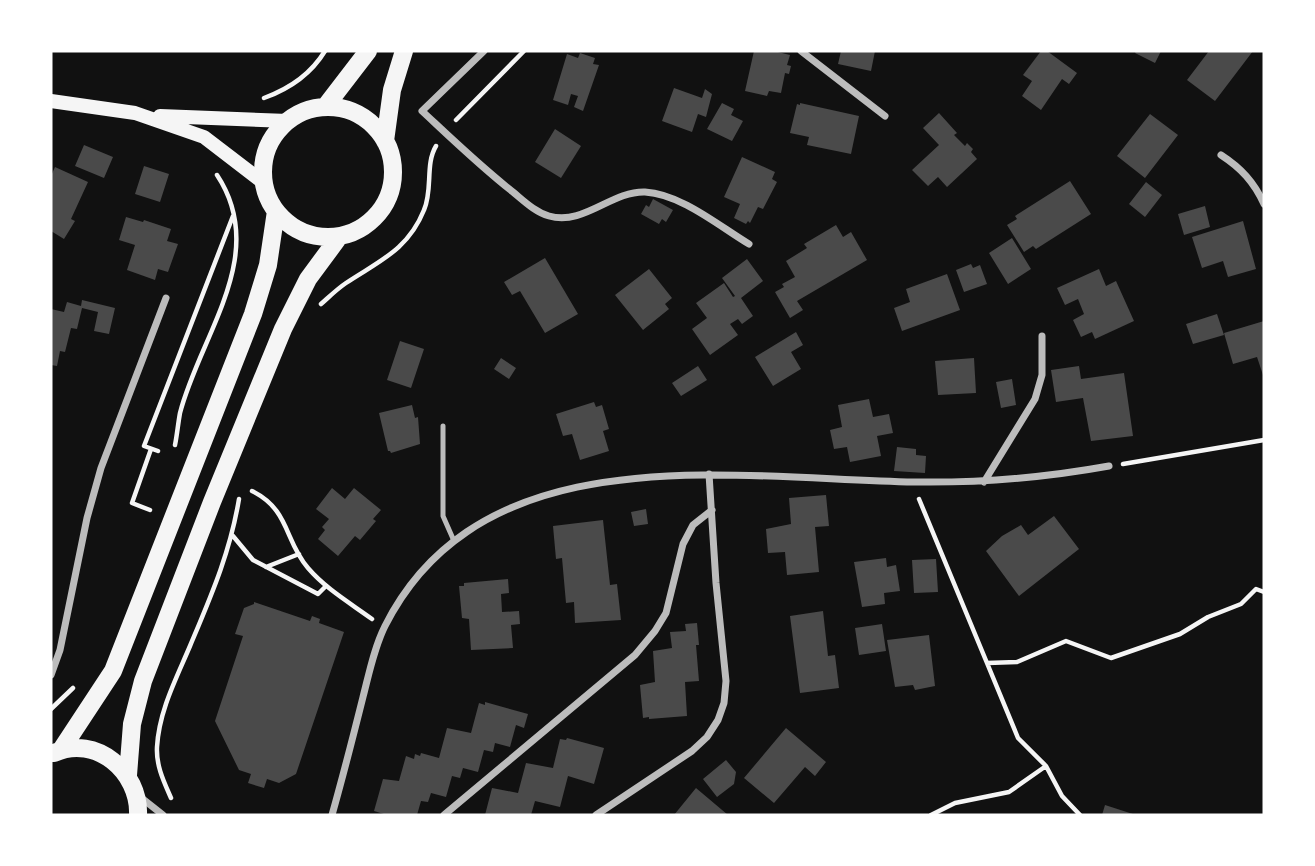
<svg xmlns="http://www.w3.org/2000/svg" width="1315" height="866" font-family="Bitter,serif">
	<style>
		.building { fill: #4a4a4a }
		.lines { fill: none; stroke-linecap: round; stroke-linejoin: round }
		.path { stroke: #f5f5f5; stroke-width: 4.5 }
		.service { stroke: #bcbcbc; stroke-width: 5 }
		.minor { stroke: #bcbcbc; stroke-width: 7 }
		.secondary { stroke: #f5f5f5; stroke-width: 14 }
		.primary { stroke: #f5f5f5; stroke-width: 18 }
	</style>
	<rect width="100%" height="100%" fill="#111"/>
	<path class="building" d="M754,51H774L790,55L787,65L791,66L789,74L785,73L781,93L769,91L767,96L745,91Z
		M841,51H875L871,71L838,64Z
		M1041,51H1047L1077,73L1069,84L1062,79L1041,110L1022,96L1032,81L1023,75Z
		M1136,51H1161L1155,63L1135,53Z
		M1209,51H1253L1215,101L1187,80Z
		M580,53L595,58L593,64L599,65L583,111L574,107L578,96L571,94L568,105L553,100L567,54L578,58Z
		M674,88L702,98L705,89L712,94L706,117L698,114L692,132L662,121Z
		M722,103L734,109L731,115L743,121L732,141L707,129Z
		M800,103L859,116L851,154L807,145L809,137L790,133L797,104L800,105Z
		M939,113L957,133L954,135L965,146L967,143L973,149L971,152L977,159L947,187L938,177L928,186L912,170L939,145L923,128Z
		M1150,114L1178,135L1145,178L1117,156Z
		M555,129L581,146L561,178L535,162Z
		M84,145L113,157L104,178L75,166Z
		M742,157L775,172L772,179L777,182L763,209L758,207L750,223L748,221L746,224L734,218L740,204L724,197Z
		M144,166L169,174L160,202L135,194Z
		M55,167L88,182L71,219L75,221L64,239L51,231V176Z
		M1070,181L1091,214L1036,249L1033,246L1024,252L1007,225L1017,219L1015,216Z
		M1146,182L1162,195L1145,217L1129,204Z
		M653,199L673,210L666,222L662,219L659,224L641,214L646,205L649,207Z
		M1205,206L1210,227L1184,235L1178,214Z
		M126,217L143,222L144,220L171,229L167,241L178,244L168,272L158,269L155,280L127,270L135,245L119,240Z
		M1243,221L1256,269L1228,277L1223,261L1202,268L1192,237Z
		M836,225L843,237L851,232L867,260L797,301L803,310L790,318L775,292L784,287L782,284L795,277L786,261L807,248L804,244Z
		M1012,238L1031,269L1008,284L989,253Z
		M545,258L578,314L545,333L520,291L512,295L504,282Z
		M747,259L763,281L741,298L753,316L742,324L738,319L730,324L738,335L710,355L692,329L707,318L696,303L724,283L733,297L735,296L722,278Z
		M971,264L973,268L980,265L987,284L964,292L956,270Z
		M649,269L672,298L665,304L669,309L643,330L615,295Z
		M1099,269L1106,286L1116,281L1134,321L1095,339L1092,332L1081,337L1073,320L1084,314L1078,299L1065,305L1057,288Z
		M947,274L960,310L902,331L894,308L910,302L906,289Z
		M82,300L115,308L109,334L94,331L98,312L82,308L77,329L71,328L65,352L60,351L57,366L51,365V309L64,312L67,302L81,306Z
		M1217,314L1224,335L1193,344L1186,324Z
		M1264,321V378L1257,357L1233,364L1224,333Z
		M796,332L803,345L791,352L801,369L773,386L755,357Z
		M400,341L424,349L411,388L387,380Z
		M501,358L516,368L509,379L494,369Z
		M974,358L976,393L938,395L935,361Z
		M698,366L707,380L681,396L672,383Z
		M1079,366L1081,379L1124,373L1133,436L1091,441L1083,398L1056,402L1051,370Z
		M1012,379L1016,405L1001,408L996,382Z
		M869,399L873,417L889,414L893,433L877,436L881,456L850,462L847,447L834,449L830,430L842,427L838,405Z
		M594,402L596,407L602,405L609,429L603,431L609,451L580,460L572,434L563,436L556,414Z
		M412,405L415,418L418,417L420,444L391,453L390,451H388L379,413Z
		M897,447L916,449V455L926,456L925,473L894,471Z
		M332,488L345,499L354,488L381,510L373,519L376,521L360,540L355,536L338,556L318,539L325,530L322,527L329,519L316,509Z
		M826,495L829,526L815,527L819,572L787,575L785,552L768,553L766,529L791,524L789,498Z
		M646,509L648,524L634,526L631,512Z
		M1054,516L1079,549L1019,596L986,551L1002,536L1021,525L1028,535Z
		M603,520L610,585L617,584L621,620L575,623L574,602L566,603L562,558L556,559L553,526Z
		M886,558L887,567L896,565L900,591L884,593L885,604L862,607L854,562Z
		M936,559L938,592L914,593L912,560Z
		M508,579L509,593L501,594L502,612L519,611L520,624L511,625L513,648L471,650L469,619L462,618L459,586H464V583Z
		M254,602L310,621L312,616L320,619L319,623L344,632L296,774L279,783L267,779L264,788L248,783L251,774L239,770L215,721L243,636L235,634L244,608L254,604Z
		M823,611L828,656L835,655L839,688L800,693L790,616Z
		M697,623L699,645H696L699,681L685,682L687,716L649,719V717L643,718L640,685L655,682L653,651L672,648L670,632L686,631L685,624Z
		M882,624L886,651L859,655L855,628Z
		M929,635L935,686L915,690L913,685L895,687L887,640Z
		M485,702L528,714L524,728L516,725L510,747L495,743L493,752L484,750L478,772L463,768L460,778L452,776L446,797L431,793L428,802L421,801L417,815H387L374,811L383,779L399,781L406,756L414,759L415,754L420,756L421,753L439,758L447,728L471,733L479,703L485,705Z
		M786,728L826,762L815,776L805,767L774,803L744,778Z
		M567,738L604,748L594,784L568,776L560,807L535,801L531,815H485L492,788L518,793L526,763L553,768L560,739L566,740Z
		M726,760L736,772L734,784L717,797L703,779Z
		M696,788L728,815H674Z
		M1105,805L1136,815H1102Z"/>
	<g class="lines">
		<path class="path" d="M264,98C289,89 311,74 325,51
			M456,120L524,51
			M321,304C329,297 337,289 346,283C379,261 408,250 424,210C433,190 425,164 436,146
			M175,445C177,435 178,424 180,413C200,335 270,255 217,175
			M158,451L144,446L233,216
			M1123,464L1264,440
			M252,491C290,510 284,540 308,568C326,589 350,603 372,619
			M919,499L987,663L1017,662L1066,641L1111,658L1180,634L1208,617L1241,604L1256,589L1264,592
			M150,510L132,503L151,449
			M233,536L253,560L318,594L326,586
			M266,567L299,554
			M987,663L1018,738L1046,766L1062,796L1080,815
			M51,709L73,688
			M171,798C164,782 156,766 157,747C159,711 176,679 190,646C211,596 230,553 239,499
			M931,815L955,803L1009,792L1046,766"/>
		<path class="service" d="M443,426V516L454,541"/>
		<path class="minor" d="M484,51L422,111C452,139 481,167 513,192C524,201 535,212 549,216C584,226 611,191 645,192C681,194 719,226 749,244
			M801,51L885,116
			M1221,155C1241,168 1254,182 1264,204
			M984,482L1035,399L1042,375V336
			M51,675L60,650L87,518L101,468L166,298
			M139,796L163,815
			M332,815C343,776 353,737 363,697C369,674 374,648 385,626C483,432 736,479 914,482C980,483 1043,478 1109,466
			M444,815L635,655L655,631L666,613L683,544L693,525L712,510
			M596,815L692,751L707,737L718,720L724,703L726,681L716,583L709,474"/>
		<path class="secondary" d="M51,101L135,113L204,137L264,183
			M160,116L288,121"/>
		<path class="primary" d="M325,107L368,51
			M263 172a65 65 0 1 1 130 0a65 65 0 1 1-130 0Z
			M385,141L392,90L404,51
			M61,750L113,671L253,314L268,265L276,211
			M54,753C96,734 140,772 138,815
			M128,775L132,724L143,681L212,502L283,329L308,279L339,237"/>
	</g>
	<rect width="1315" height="866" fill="none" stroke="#ffffff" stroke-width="105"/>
</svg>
